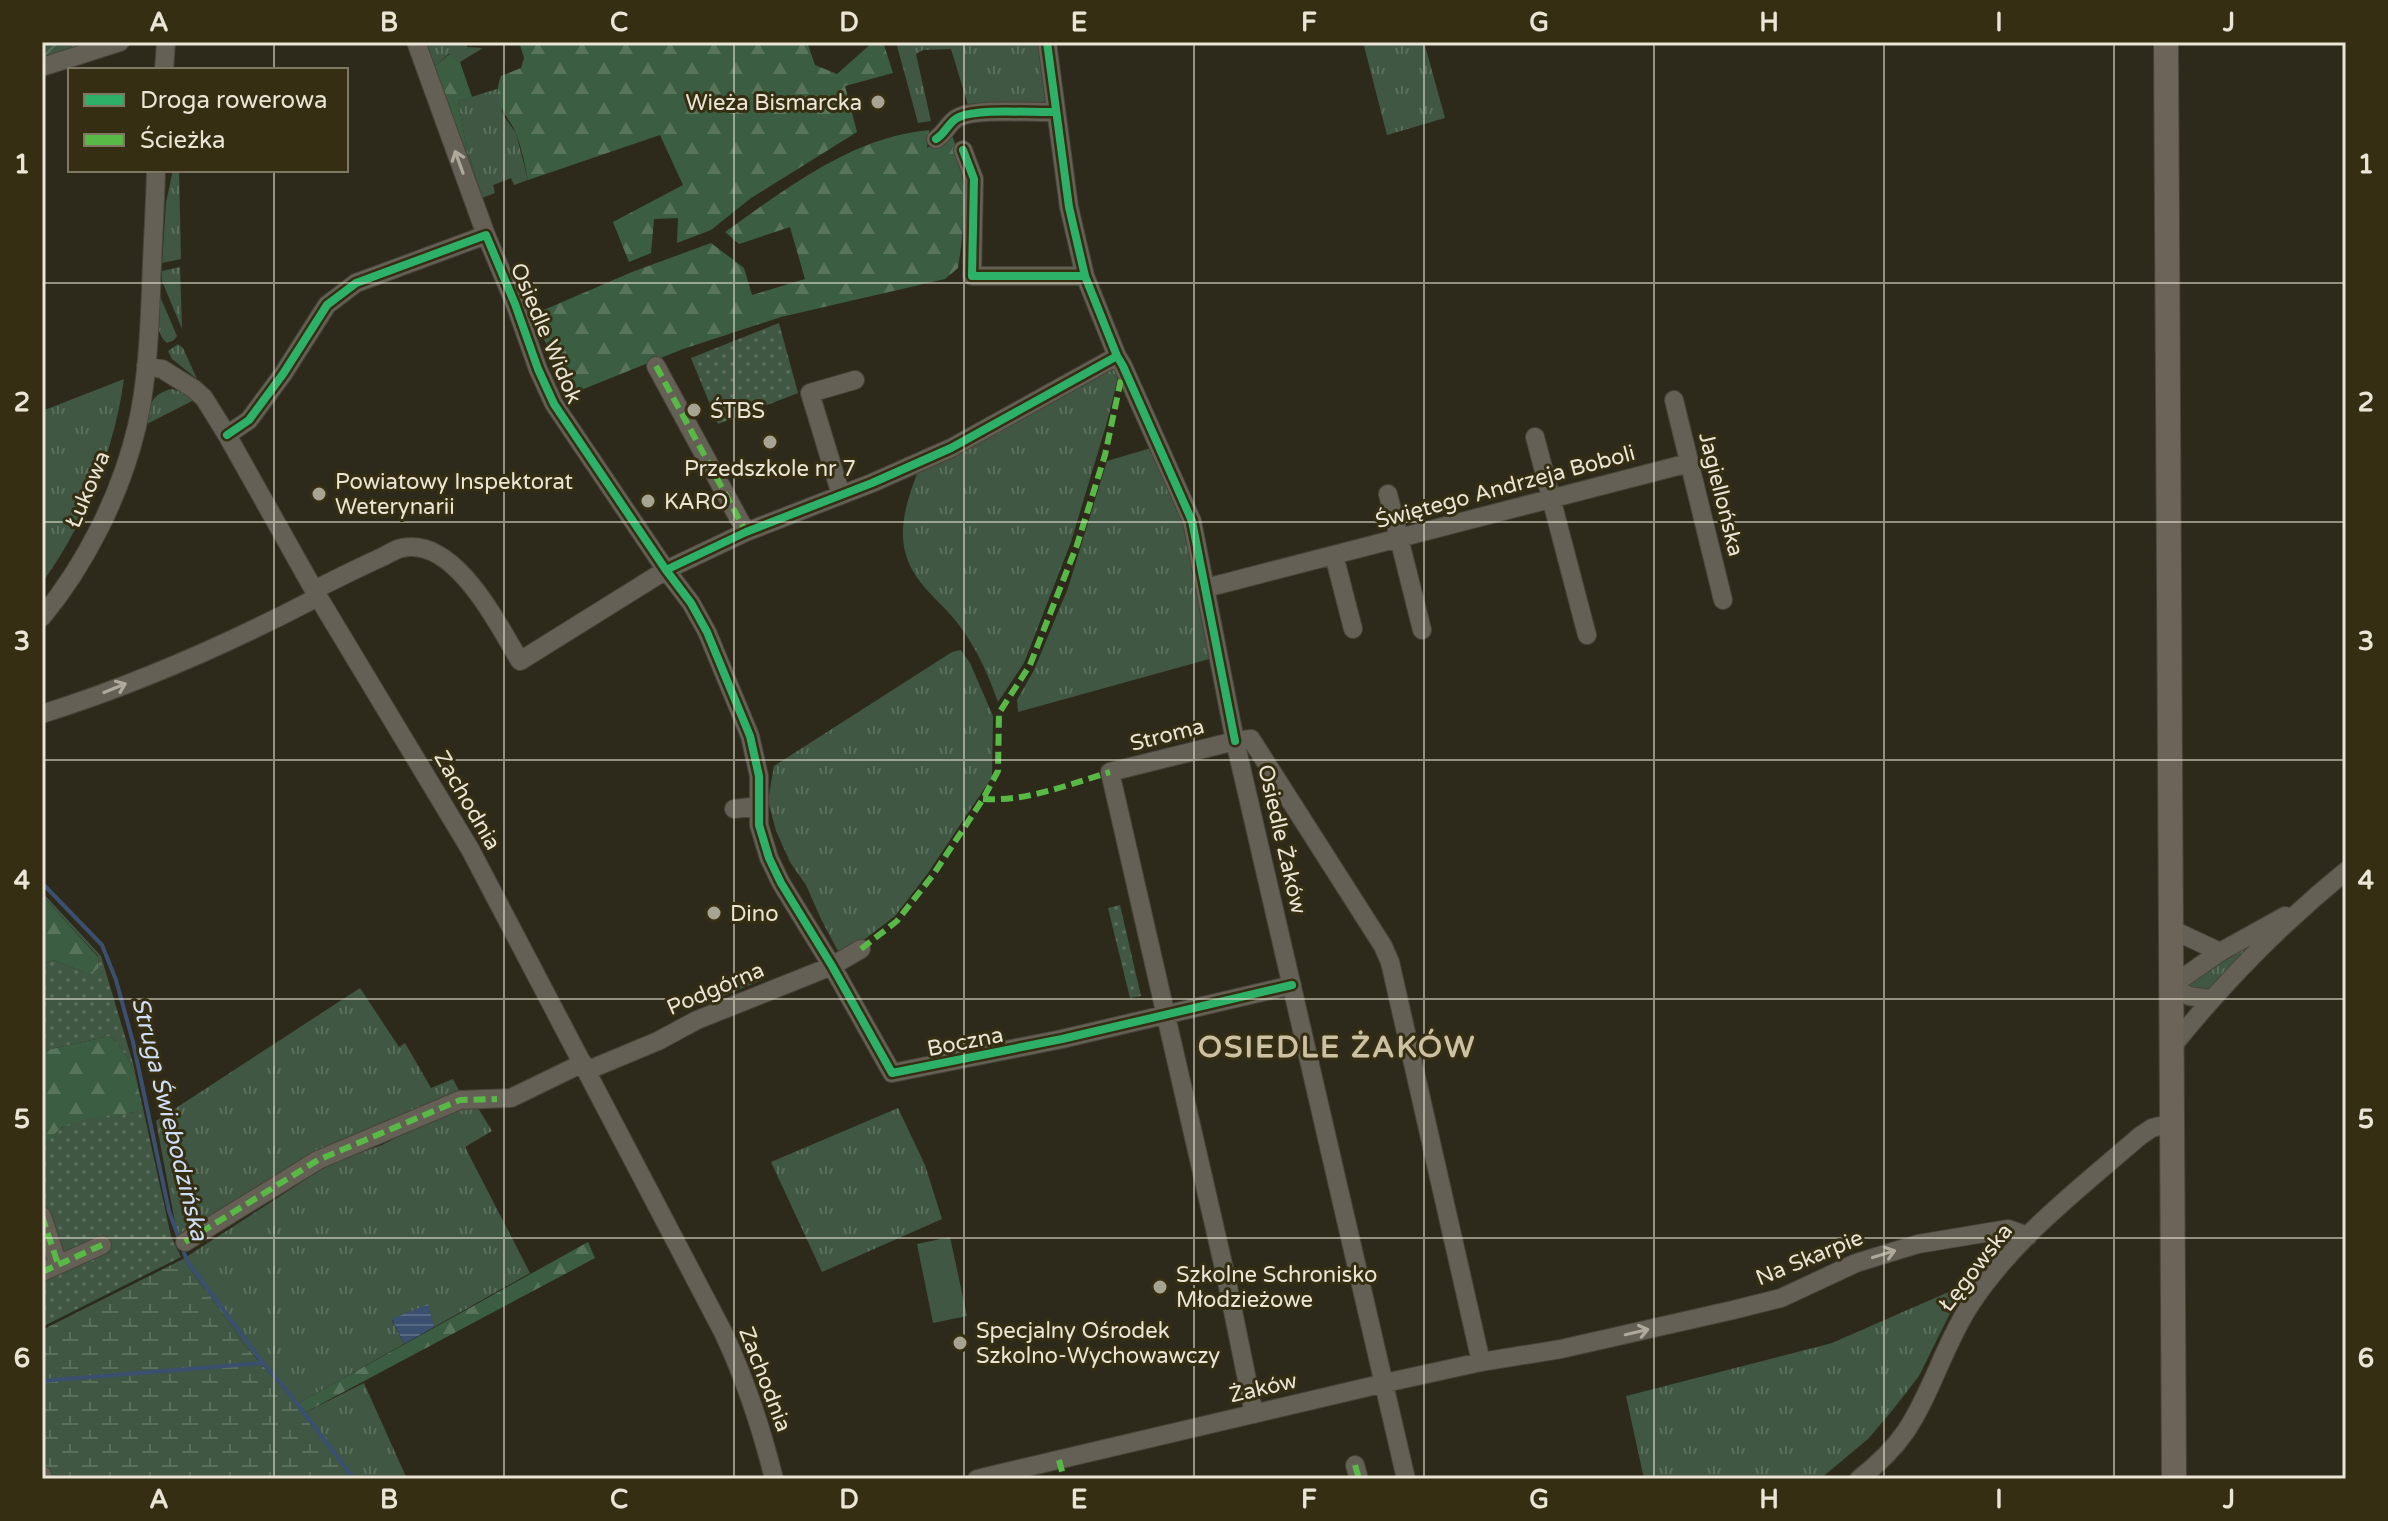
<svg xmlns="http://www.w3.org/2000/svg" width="2388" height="1521" font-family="'Varela Round',sans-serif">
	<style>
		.grass { fill: url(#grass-tufts) }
		.forest { fill: url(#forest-firs) }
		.wetland { fill: url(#wetland-marsh) }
		.park { fill: url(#park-dots) }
		.garden { fill: url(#garden-furrows) }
		.pitch { fill: #3f5743 }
		.water { fill: url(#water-rules) }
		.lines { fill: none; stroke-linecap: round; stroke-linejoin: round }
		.stream { stroke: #3b5070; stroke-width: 4 }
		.minor-casing { stroke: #484439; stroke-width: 20 }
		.major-casing { stroke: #484439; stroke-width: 26 }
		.minor { stroke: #646055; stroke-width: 18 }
		.major { stroke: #6c6458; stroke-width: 24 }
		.quiet { stroke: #58b947; stroke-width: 6; stroke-dasharray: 12 6; stroke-linecap: butt }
		.cycleway-casing { stroke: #362e13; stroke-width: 13 }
		.cycleway { stroke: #2db169; stroke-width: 8 }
		.oneway { stroke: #aea99b }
		.grid { fill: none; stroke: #eae5d5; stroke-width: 2; stroke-opacity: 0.55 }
		.poi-dot { fill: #a8a494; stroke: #362e13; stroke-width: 3 }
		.labels { text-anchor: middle; stroke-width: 6; stroke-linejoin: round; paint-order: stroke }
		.poi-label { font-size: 22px; fill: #eae5d5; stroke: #362e13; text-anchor: start }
		.street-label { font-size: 22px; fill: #eae5d5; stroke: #362e13 }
		.water-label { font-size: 24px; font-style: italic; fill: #cedef7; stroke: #362e13 }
		.district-label { font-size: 30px; font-weight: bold; letter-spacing: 2px; fill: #ccc2a3; stroke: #362e13 }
		.neatline { fill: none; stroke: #eae5d5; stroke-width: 3 }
		.grid-label { font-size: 26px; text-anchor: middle; font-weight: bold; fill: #eae5d5 }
	</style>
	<defs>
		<pattern id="grass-tufts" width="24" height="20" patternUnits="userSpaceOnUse" patternTransform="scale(2)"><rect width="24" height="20" fill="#3f5743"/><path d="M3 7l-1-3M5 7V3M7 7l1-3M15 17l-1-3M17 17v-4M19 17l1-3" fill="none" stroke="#5b6f5d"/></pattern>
		<pattern id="forest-firs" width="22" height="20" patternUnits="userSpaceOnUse" patternTransform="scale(2)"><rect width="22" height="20" fill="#3b5e42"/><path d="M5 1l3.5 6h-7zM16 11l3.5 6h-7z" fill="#58755c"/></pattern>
		<pattern id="wetland-marsh" width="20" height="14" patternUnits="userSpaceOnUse" patternTransform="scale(2)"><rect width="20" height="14" fill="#3f5743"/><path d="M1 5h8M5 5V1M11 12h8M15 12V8" fill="none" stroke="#5b6f5d"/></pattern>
		<pattern id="park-dots" width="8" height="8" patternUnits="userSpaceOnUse" patternTransform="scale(2)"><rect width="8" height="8" fill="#3f5743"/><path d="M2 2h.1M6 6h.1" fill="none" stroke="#5b6f5d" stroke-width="1.8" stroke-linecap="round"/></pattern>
		<pattern id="garden-furrows" width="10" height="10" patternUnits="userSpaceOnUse" patternTransform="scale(2)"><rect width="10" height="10" fill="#3f5743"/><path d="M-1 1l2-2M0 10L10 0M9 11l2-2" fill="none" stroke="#5b6f5d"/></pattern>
		<pattern id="water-rules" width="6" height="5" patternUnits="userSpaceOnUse" patternTransform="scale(2)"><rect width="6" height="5" fill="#3b5070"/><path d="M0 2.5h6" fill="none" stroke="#586984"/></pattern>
	</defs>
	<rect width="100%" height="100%" fill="#2e2a1b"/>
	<path class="grass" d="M429,42H467V47L483,48L460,62L449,54L431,69L425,52Z
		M896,42H1039L1049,102L968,105L951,49L923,50L916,54L931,121L918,123Z
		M1363,42H1424L1445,118L1387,135Z
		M497,89L503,115L516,133L528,180L514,185L511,178L493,185L495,193L482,198L466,145L458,101Z
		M173,170H179L181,259L162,263L166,202Z
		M180,267L182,329L162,281V271Z
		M159,294L177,336L174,340L167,343C153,332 159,310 159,294Z
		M178,344L183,348L197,379L172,359L168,351Z
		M1118,365L1117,382L1107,422L1071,542L1024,663L998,702C988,674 977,649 959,625C948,610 933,598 921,583C892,546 903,511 918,471Z
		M124,379C114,452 85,523 42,583V411Z
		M172,389L187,394L194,400L147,424C148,406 152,393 172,389Z
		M1161,445L1199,519L1213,658L1018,712L1017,700L1034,670L1068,588L1107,461Z
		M961,650L970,663L993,716L992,777L928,873L895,916L848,952L839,953L821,919L806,885L790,862L776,831L768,801L774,766L952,652Z
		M2289,914L2210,991L2195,992L2182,983Z
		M748,969H753L762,980L702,1005L703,989Z
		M360,988L399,1047L405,1043L431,1088L453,1079L462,1096L180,1239L177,1233L156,1121Z
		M475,1103L492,1131L465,1147L530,1273L434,1327L428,1305L392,1320L404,1344L297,1404L247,1348L183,1259L331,1163L382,1145L421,1125Z
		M898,1108L925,1165L942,1219L822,1272L771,1162Z
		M1969,1283L1958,1297L1919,1376L1891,1412L1868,1439L1820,1479H1644L1626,1396L1832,1343Z
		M364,1383L407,1479H359L304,1413Z"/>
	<path class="forest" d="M519,42H807L815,65L837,74L873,42H883L893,73L845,86L857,132L751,198L711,230L677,243L678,218L654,219L651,253L629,262L613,222L683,185L660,135L528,180C525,165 522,150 517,136C508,112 490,107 501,76L521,68L524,58Z
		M450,54L460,62L472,97L458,101L466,145L482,198L477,200L431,69Z
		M929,130L927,148L952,135C969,180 965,222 958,268L945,279L781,317L683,349L571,394L532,315L632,272L711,243L744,268L752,295L805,279L790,227L739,244L725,232C786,189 852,137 929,130Z
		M42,895L98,957L99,968L94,972H84L53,960L42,964Z
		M42,1019L47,1050L110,1036C135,1060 135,1077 143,1109L135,1112L62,1127L47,1142L42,1143Z
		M588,1242L595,1258L304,1413L297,1404Z"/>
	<path class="wetland" d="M183,1259L247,1348L337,1450L359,1479H44L42,1474V1330Z"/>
	<path class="park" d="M779,323L798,393L718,424L691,358Z
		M42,892L101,956L133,1063L171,1236L181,1257L42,1327V1143C51,1140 55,1132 63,1127C80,1117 115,1116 135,1112L142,1108C135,1077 135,1060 110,1036L47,1050L42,1019V964L53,960L84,972H94L99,967L98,956L42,895Z
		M1120,905L1141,996L1130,998L1108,908Z"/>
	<path class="garden" d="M42,42H101L42,66Z"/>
	<path class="pitch" d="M950,1237L967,1316L933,1323L917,1244Z"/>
	<path class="water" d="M428,1304L434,1327L404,1344L392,1319Z"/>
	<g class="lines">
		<path class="stream" d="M42,883L102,945L116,980L133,1042L169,1211L187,1261L263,1363L289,1393L354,1479
			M42,1381L263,1363"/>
		<g class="minor-casing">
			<path id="minor" d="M416,42L486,235
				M42,67L120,42
				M164,70L166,42
				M936,139C946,133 949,121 959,117C979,108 1033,113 1056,112
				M963,150L974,179L972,276H1085
				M1117,356L1123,366L1192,521L1235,741L1406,1479
				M146,366L162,369L194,389L204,398L227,435L314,590L470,849L723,1332C746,1381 761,1426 774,1479
				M656,366L746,532
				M1674,400L1723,600
				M227,435L249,420L283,374L327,305L356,283L486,235L515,304L538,369L554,404L666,570L691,603L707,632L750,736L759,776V825L769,858L781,883L832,966L892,1073L1062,1039L1292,985
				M1535,437L1587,635
				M1388,494L1422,630
				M841,495L810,393L855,380
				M1334,555L1353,629
				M1206,588L1689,463
				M314,590C336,579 358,568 380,558C387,555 395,549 402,548C455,536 498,625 520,661L666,570L746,532L872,483L951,448L1117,356L1085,276L1069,207L1047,42
				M42,617C86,564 121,494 137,426C147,383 149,337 151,292C152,252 155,211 156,170
				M42,714C137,684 230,643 318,597
				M734,809L759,806
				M2171,929L2220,952L2285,916
				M2210,999L2189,996L2171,986L2220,952
				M2171,1048C2223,983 2281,924 2346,871
				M586,1071L658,1041L697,1020L832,966L861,949
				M42,1216L58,1264
				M185,1242L318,1160L460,1100L511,1098L583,1063
				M42,1272L102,1245
				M1254,1414L1226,1277L1110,772L1235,741L1251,739L1383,946L1390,962L1481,1362
				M1355,1465L1359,1479
				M42,1475L43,1479
				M977,1479L1385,1383L1481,1362L1561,1349L1733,1310L1781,1298L1856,1263L1918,1244L2008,1229L2028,1236
				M1859,1479C1877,1465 1893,1450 1906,1431C1932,1392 1944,1345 1970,1305C2014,1238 2080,1188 2140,1136L2152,1128L2172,1123"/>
		</g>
		<g class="major-casing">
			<path id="major" d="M2166,42L2174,1479"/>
		</g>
		<use href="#minor" class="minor"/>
		<use href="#major" class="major"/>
		<path class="quiet" d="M656,366L746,532
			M983,799C1026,802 1070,784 1110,772
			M861,949L897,921L933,875L983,799L998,771L999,713L1030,665L1077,545L1105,455L1123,370
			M42,1216L58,1264
			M185,1242L318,1160L460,1100L497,1099
			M42,1272L102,1245
			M1059,1460L1064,1479
			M1355,1465L1359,1479
			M42,1475L43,1479"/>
		<g class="cycleway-casing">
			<path id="cycleway" d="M936,139C946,133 949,121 959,117C979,108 1033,113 1056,112
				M963,150L974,179L972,276H1085
				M1117,356L1123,366L1192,521L1235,741
				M227,435L249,420L283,374L327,305L356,283L486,235L515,304L538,369L554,404L666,570L691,603L707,632L750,736L759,776V825L769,858L781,883L832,966L892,1073L1062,1039L1292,985
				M666,570L746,532L872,483L951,448L1117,356L1085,276L1069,207L1047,42"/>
		</g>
		<use href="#cycleway" class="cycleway"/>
	</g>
	<defs><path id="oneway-shaft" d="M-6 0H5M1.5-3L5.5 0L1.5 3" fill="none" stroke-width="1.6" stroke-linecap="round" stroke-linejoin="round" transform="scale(2)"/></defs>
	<g class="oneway">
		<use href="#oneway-shaft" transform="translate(459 162) rotate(-110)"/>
		<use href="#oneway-shaft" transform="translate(115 688) rotate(-22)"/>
		<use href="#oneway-shaft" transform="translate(1884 1254) rotate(-17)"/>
		<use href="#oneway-shaft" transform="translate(1637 1332) rotate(-13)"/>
	</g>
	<path class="grid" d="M274,42V70M504,42V1479M734,42V1479M964,42V1479M1194,42V1479M1424,42V1479M1654,42V1479M1884,42V1479M2114,42V1479M274,170V1479M42,283H2346M42,522H2346M42,760H2346M42,999H2346M42,1238H2346"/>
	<g class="poi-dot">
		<circle cx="878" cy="102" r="8"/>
		<circle cx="694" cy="410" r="8"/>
		<circle cx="770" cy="442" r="8"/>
		<circle cx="319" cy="494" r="8"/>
		<circle cx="648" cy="501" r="8"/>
		<circle cx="714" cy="913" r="8"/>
		<circle cx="1160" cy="1287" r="8"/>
		<circle cx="960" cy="1343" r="8"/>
	</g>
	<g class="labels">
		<g class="poi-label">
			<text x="862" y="110" text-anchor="end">Wieża Bismarcka</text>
			<text x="710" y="418">ŚTBS</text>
			<text x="770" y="476" text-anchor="middle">Przedszkole nr 7</text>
			<text x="335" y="489">Powiatowy Inspektorat<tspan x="335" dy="25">Weterynarii</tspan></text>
			<text x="664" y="509">KARO</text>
			<text x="730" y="921">Dino</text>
			<text x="1176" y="1282">Szkolne Schronisko<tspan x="1176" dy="25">Młodzieżowe</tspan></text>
			<text x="976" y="1338">Specjalny Ośrodek<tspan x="976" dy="25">Szkolno-Wychowawczy</tspan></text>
		</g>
		<g class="street-label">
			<text transform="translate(547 333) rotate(67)" y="8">Osiedle Widok</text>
			<text transform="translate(1505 486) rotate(-15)" y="8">Świętego Andrzeja Boboli</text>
			<text transform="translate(87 489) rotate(-67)" y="8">Łukowa</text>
			<text transform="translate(1722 494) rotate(76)" y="8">Jagiellońska</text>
			<text transform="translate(1167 734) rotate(-14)" y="8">Stroma</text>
			<text transform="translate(468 800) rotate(60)" y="8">Zachodnia</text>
			<text transform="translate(1283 839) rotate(77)" y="8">Osiedle Żaków</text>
			<text transform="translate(715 988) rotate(-23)" y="8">Podgórna</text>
			<text transform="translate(965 1041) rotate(-11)" y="8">Boczna</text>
			<text transform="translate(1809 1257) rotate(-22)" y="8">Na Skarpie</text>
			<text transform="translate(1975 1267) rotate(-52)" y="8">Łęgowska</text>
			<text transform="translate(766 1379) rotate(69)" y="8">Zachodnia</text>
			<text transform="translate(1263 1387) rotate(-13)" y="8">Żaków</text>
		</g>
		<g class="water-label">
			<text transform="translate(170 1119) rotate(76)" y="8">Struga Świebodzińska</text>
		</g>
		<g class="district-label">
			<text x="1337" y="1057">OSIEDLE ŻAKÓW</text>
		</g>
	</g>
	<rect width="2388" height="1521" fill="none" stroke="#362e13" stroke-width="88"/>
	<rect x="68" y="68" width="280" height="104" fill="#362e13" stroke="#7e7761" stroke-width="2"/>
	<rect x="84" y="94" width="40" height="12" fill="#2db169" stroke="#7e7761" stroke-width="2"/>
	<text x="140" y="108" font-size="24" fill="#eae5d5">Droga rowerowa</text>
	<rect x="84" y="134" width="40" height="12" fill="#58b947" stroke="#7e7761" stroke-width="2"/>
	<text x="140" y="148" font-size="24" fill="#eae5d5">Ścieżka</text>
	<rect x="44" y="44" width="2300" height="1433" class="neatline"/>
	<g class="grid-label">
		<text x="159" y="31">A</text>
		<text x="389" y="31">B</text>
		<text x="619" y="31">C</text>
		<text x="849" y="31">D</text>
		<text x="1079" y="31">E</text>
		<text x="1309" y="31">F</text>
		<text x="1539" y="31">G</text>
		<text x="1769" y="31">H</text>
		<text x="1999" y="31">I</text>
		<text x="2229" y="31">J</text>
		<text x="22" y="173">1</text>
		<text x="2366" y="173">1</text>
		<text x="22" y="411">2</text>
		<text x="2366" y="411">2</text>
		<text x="22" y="650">3</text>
		<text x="2366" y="650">3</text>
		<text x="22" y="889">4</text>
		<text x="2366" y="889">4</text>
		<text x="22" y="1128">5</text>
		<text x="2366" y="1128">5</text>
		<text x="22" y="1367">6</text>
		<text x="2366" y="1367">6</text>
		<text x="159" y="1508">A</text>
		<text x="389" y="1508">B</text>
		<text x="619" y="1508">C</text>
		<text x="849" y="1508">D</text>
		<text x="1079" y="1508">E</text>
		<text x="1309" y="1508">F</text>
		<text x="1539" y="1508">G</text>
		<text x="1769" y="1508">H</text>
		<text x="1999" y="1508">I</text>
		<text x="2229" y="1508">J</text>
	</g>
</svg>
